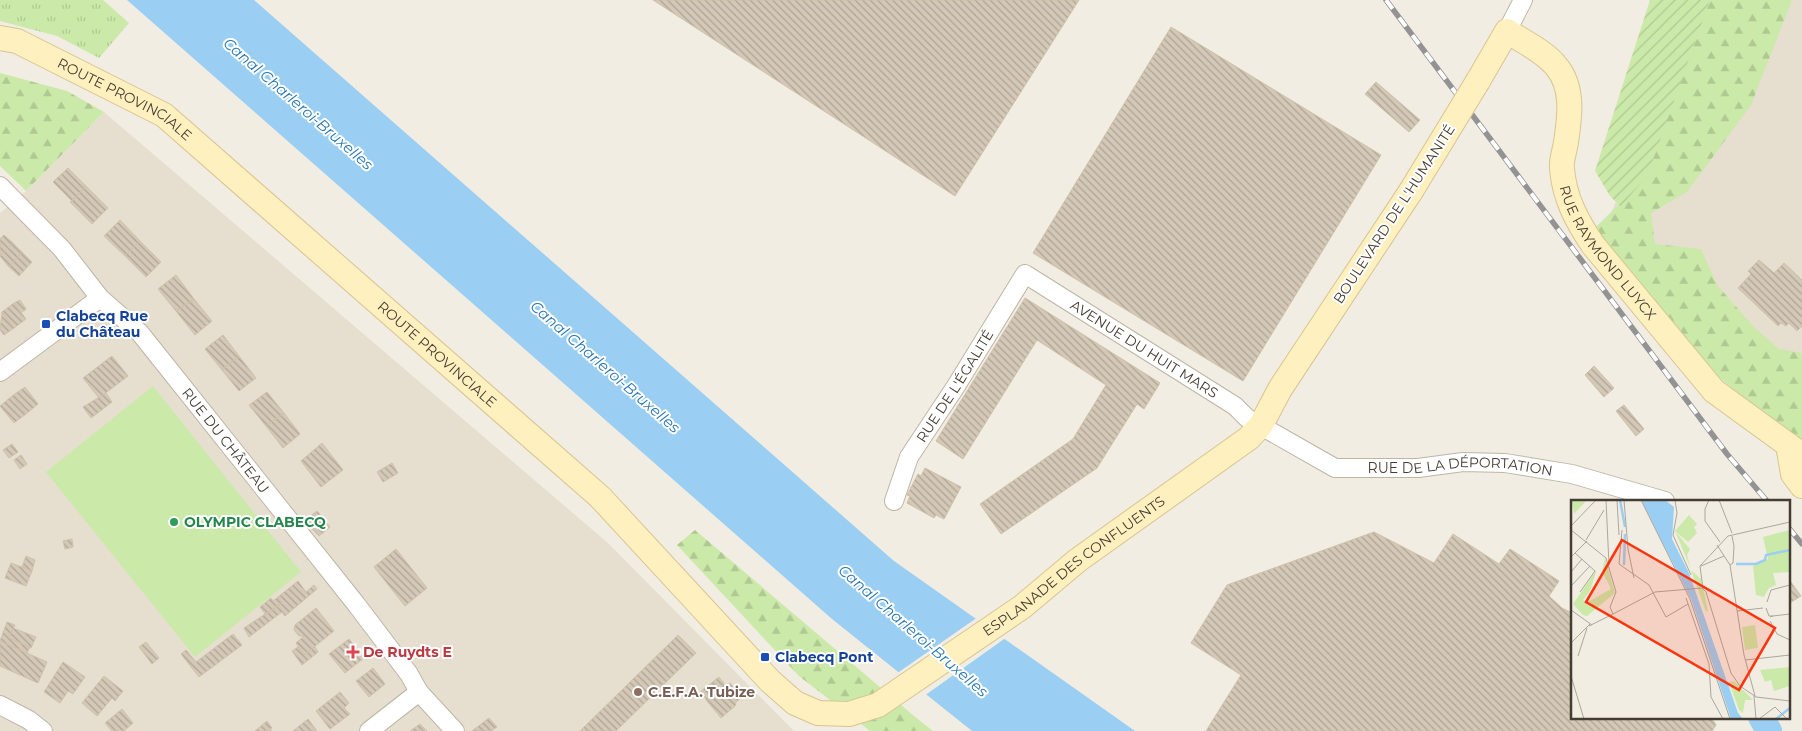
<svg xmlns="http://www.w3.org/2000/svg" width="1802" height="731" font-family="Montserrat,sans-serif">
	<style>
		.residential { fill: #e6dfd0 }
		.grass { fill: url(#grass-tufts) }
		.forest { fill: url(#forest-firs) }
		.park { fill: #cbe9a9 }
		.garden { fill: url(#garden-furrows) }
		.water { fill: #9bcef3 }
		.pier { fill: #f2ede2 }
		.lines { fill: none; stroke-linecap: round; stroke-linejoin: round }
		.river { stroke: #9bcef3; stroke-width: 26 }
		.building { fill: url(#building-back-hatch); stroke: #cfc1aa }
		.street-casing { stroke: #beb5a5; stroke-width: 20 }
		.secondary-casing { stroke: #d8c592; stroke-width: 26 }
		.street { stroke: #fff; stroke-width: 18 }
		.secondary { stroke: #fff0bf; stroke-width: 24 }
		.rail-casing { stroke: #939393; stroke-width: 5.5 }
		.rail { stroke: #fff; stroke-width: 4; stroke-dasharray: 11; stroke-linecap: butt }
		.secondary-bridge-casing { stroke: #d8c592; stroke-width: 26; stroke-linecap: butt }
		.secondary-bridge { stroke: #fff0bf; stroke-width: 24 }
		.transit-dot { fill: #1a4fb4; stroke: #fff; stroke-width: 2 }
		.leisure-dot { fill: #2e9e5b; stroke: #fff; stroke-width: 2 }
		.health-dot { fill: #e0444e; stroke: #fff; stroke-width: 2 }
		.education-dot { fill: #8d6e63; stroke: #fff; stroke-width: 2 }
		.labels { text-anchor: middle; stroke-width: 4; stroke-linejoin: round; paint-order: stroke }
		.street-label { font-size: 14px; fill: #443d33; stroke: #fff }
		.transit-label { font-size: 14px; font-weight: bold; fill: #164399; stroke: #fff; text-anchor: start }
		.leisure-label { font-size: 14px; font-weight: bold; fill: #27864d; stroke: #fff; text-anchor: start }
		.health-label { font-size: 14px; font-weight: bold; fill: #be3a42; stroke: #fff; text-anchor: start }
		.education-label { font-size: 14px; font-weight: bold; fill: #785e54; stroke: #fff; text-anchor: start }
		.water-label { font-size: 15px; font-style: italic; fill: #2977b3; stroke: #fff }
		.inset-river { fill: none; stroke: #9bcef3; stroke-width: 2.5 }
		.inset-road { fill: none; stroke: #aca79c; stroke-width: 1 }
		.view { fill: #ff330c; fill-opacity: 0.15; stroke: #ff330c; stroke-width: 2.5 }
		.inset-edge { fill: none; stroke: #443d33; stroke-width: 2.5 }
	</style>
	<defs>
		<pattern id="grass-tufts" width="24" height="20" patternUnits="userSpaceOnUse" patternTransform="scale(1.25)"><rect width="24" height="20" fill="#cbe9a9"/><path d="M3 7l-1-3M5 7V3M7 7l1-3M15 17l-1-3M17 17v-4M19 17l1-3" fill="none" stroke="#b0c992"/></pattern>
		<pattern id="forest-firs" width="22" height="20" patternUnits="userSpaceOnUse" patternTransform="scale(1.25)"><rect width="22" height="20" fill="#cbe9a9"/><path d="M5 1l3.5 6h-7zM16 11l3.5 6h-7z" fill="#b0c992"/></pattern>
		<pattern id="garden-furrows" width="10" height="10" patternUnits="userSpaceOnUse" patternTransform="scale(1.25)"><rect width="10" height="10" fill="#cbe9a9"/><path d="M-1 1l2-2M0 10L10 0M9 11l2-2" fill="none" stroke="#b0c992"/></pattern>
		<pattern id="building-back-hatch" width="6" height="6" patternUnits="userSpaceOnUse" patternTransform="scale(1.25)"><rect width="6" height="6" fill="#d4c9b7"/><path d="M-1 5l2 2M0 0l6 6M5-1l2 2" fill="none" stroke="#aea495"/></pattern>
	</defs>
	<rect width="100%" height="100%" fill="#f2ede2"/>
	<path class="residential" d="M1697,0H1802V446L1744,402L1606,226Z
		M104,112L608,543L794,731H0V213L26,191Z"/>
	<path class="grass" d="M0,0H103L129,23L99,58L57,36L0,21Z"/>
	<path class="forest" d="M1695,0H1792L1751,105L1687,192L1651,213L1655,244L1701,249L1717,285L1753,326L1779,349L1802,353V440L1752,405L1702,363L1594,229L1629,194Z
		M0,73L67,91L104,112L26,191L0,166Z
		M695,530L914,716L933,731H870L799,676L677,545Z"/>
	<path class="park" d="M153,386L301,572L195,657L46,472Z"/>
	<path class="garden" d="M1650,0H1710L1648,174L1621,207L1610,196L1595,171Z"/>
	<path class="water" d="M127,0H254L894,561L1135,731H972L832,619Z"/>
	<path class="pier" d="M978,617L1007,637L924,696L896,674Z"/>
	<g class="lines">
		<path class="river" d="M1761,717L1769,731"/>
	</g>
	<path class="building" d="M653,0H1079L955,196Z
		M1171,27L1381,155L1243,381L1033,253Z
		M1376,82L1420,120L1409,132L1365,94Z
		M68,168L86,186L72,201L53,182Z
		M86,186L108,208L92,224L70,202Z
		M120,220L140,241L125,256L104,236Z
		M4,235L13,243L0,256V239Z
		M140,241L161,262L146,277L125,256Z
		M13,243L22,252L9,267L0,256Z
		M22,252L32,262L19,276L9,267Z
		M1759,260L1774,273L1784,263L1802,280V326L1797,331L1789,323L1786,326L1781,323L1778,326L1738,288L1751,274L1748,271Z
		M176,275L194,299L176,311L158,289Z
		M1025,298L1160,383L1144,409L1137,404L1097,468L1001,534L980,504L1073,439L1106,385L1037,340L963,459L936,441Z
		M194,299L212,321L195,335L176,311Z
		M20,300L26,309L21,313L14,303Z
		M14,303L26,319L14,328L2,312Z
		M2,312L14,328L4,335L0,330Z
		M223,335L239,356L222,370L205,349Z
		M112,356L128,376L99,398L83,378Z
		M239,356L256,378L239,391L222,370Z
		M1594,366L1614,388L1604,397L1585,375Z
		M25,387L38,404L26,414L12,396Z
		M267,392L284,413L266,426L249,405Z
		M106,393L112,402L91,418L83,407Z
		M12,396L26,414L14,423L0,406Z
		M1624,405L1644,429L1636,436L1616,411Z
		M284,413L300,434L283,448L266,426Z
		M322,443L343,470L321,487L301,461Z
		M12,444L18,452L9,458L3,450Z
		M21,455L27,464L20,469L14,460Z
		M392,463L398,473L383,482L377,472Z
		M925,468L961,487L944,519L936,515L934,518L907,503L910,496L907,495L918,474L921,476Z
		M317,511L323,518L311,528L305,520Z
		M323,518L330,527L319,536L311,528Z
		M1374,532L1434,563L1453,534L1499,564L1510,549L1559,581L1549,596L1562,608L1572,613V717H1711L1716,725L1712,731H1206L1241,675L1191,643L1227,585Z
		M72,539L73,547L65,549L63,541Z
		M396,549L427,588L405,606L374,567Z
		M26,556L35,560L32,571L22,567Z
		M11,563L32,571L26,586L5,578Z
		M1788,578L1801,596L1788,604Z
		M298,581L306,592L314,585L317,589L285,616L282,612L249,637L244,628L282,603L278,597Z
		M278,597L282,603L266,615L260,607L271,598L273,601Z
		M316,608L334,631L304,655L296,643L304,636H299L294,630L295,625Z
		M7,622L15,625L9,638L30,647L27,653L0,641Z
		M13,628L36,637L31,648L9,638Z
		M233,634L242,645L199,677L181,654L186,650L196,662Z
		M678,635L696,653L616,731H580Z
		M349,639L364,658L345,673L329,654Z
		M0,641L47,662L38,683L0,666Z
		M146,642L159,658L152,664L139,647Z
		M298,647L304,655L315,647L318,652L302,665L292,651Z
		M63,662L85,677L73,694L68,691L60,703L44,692Z
		M373,668L385,684L369,697L356,681Z
		M104,676L123,691L115,701L112,698L97,716L82,703Z
		M719,677L726,686L707,701L701,691Z
		M730,683L742,697L735,703L736,705L721,718L707,701Z
		M340,692L349,703L344,708L350,714L330,729L316,711Z
		M122,709L133,723L124,731H112L105,723Z
		M489,718L497,727L491,731H472Z
		M308,719L317,731H293Z
		M267,721L272,728L270,729L272,731H255Z
		M420,724L427,731H410Z"/>
	<g class="lines">
		<g class="street-casing">
			<g id="street">
				<path d="M1507,31L1523,0"/>
				<path id="s1" d="M0,186L62,249L100,298L140,333L356,604L409,674L419,692L455,731"/>
				<path d="M0,372L100,298"/>
				<path id="s2" d="M894,501L909,457L956,386L1025,274L1235,406L1247,418L1335,468H1418L1463,462L1505,463L1572,474L1665,501"/>
				<path d="M0,705L29,720L43,731"/>
				<path d="M369,731L419,692"/>
			</g>
		</g>
		<g class="secondary-casing">
			<g id="secondary">
				<path id="s3" d="M0,38L17,41L164,115L600,497L770,681L795,703L818,713L849,714L878,705L1022,607L1078,560L1249,438L1261,425L1280,389L1411,191"/>
				<path id="s4" d="M1478,81L1507,31C1522,41 1544,51 1556,66C1574,87 1570,116 1566,142C1565,150 1561,160 1562,168C1564,198 1577,221 1593,245L1714,391L1802,455"/>
				<path d="M1788,445L1793,474L1802,486"/>
			</g>
		</g>
		<use href="#street" class="street"/>
		<use href="#secondary" class="secondary"/>
		<g class="rail-casing">
			<path id="rail" d="M1386,0L1727,454L1767,501
				M1788,527L1802,544"/>
		</g>
		<use href="#rail" class="rail"/>
		<g class="secondary-bridge-casing">
			<path id="secondary-bridge" d="M1411,191L1478,81"/>
		</g>
		<use href="#secondary-bridge" class="secondary-bridge"/>
	</g>
	<g class="transit-dot">
		<rect x="41" y="319" width="10" height="10" rx="2.5"/>
		<rect x="760" y="652" width="10" height="10" rx="2.5"/>
	</g>
	<circle class="leisure-dot" cx="174" cy="522" r="5"/>
	<path class="health-dot" d="M350.5 644.5h5v5h5v5h-5v5h-5v-5h-5v-5h5z"/>
	<circle class="education-dot" cx="638" cy="692" r="5"/>
	<g class="labels">
		<g class="street-label">
			<text dy="5" stroke="none"><textPath href="#s3" startOffset="140">ROUTE PROVINCIALE</textPath></text>
			<text transform="translate(1394 214) rotate(-57)" y="5">BOULEVARD DE L'HUMANITÉ</text>
			<text dy="5" stroke="none"><textPath href="#s4" startOffset="322">RUE RAYMOND LUYCX</textPath></text>
			<text dy="5" stroke="none"><textPath href="#s2" startOffset="404">AVENUE DU HUIT MARS</textPath></text>
			<text dy="5" stroke="none"><textPath href="#s3" startOffset="545">ROUTE PROVINCIALE</textPath></text>
			<text dy="5" stroke="none"><textPath href="#s2" startOffset="131">RUE DE L'ÉGALITÉ</textPath></text>
			<text dy="5" stroke="none"><textPath href="#s1" startOffset="341">RUE DU CHÂTEAU</textPath></text>
			<text dy="5" stroke="none"><textPath href="#s2" startOffset="755">RUE DE LA DÉPORTATION</textPath></text>
			<text dy="5" stroke="none"><textPath href="#s3" startOffset="1372">ESPLANADE DES CONFLUENTS</textPath></text>
		</g>
		<g class="transit-label">
			<text x="56" y="321">Clabecq Rue<tspan x="56" dy="16">du Château</tspan></text>
			<text x="775" y="662">Clabecq Pont</text>
		</g>
		<g class="leisure-label">
			<text x="184" y="527">OLYMPIC CLABECQ</text>
		</g>
		<g class="health-label">
			<text x="363" y="657">De Ruydts E</text>
		</g>
		<g class="education-label">
			<text x="648" y="697">C.E.F.A. Tubize</text>
		</g>
		<g class="water-label">
			<text transform="translate(298 104) rotate(41)" y="5">Canal Charleroi-Bruxelles</text>
			<text transform="translate(605 367) rotate(41)" y="5">Canal Charleroi-Bruxelles</text>
			<text transform="translate(913 631) rotate(41)" y="5">Canal Charleroi-Bruxelles</text>
		</g>
	</g>
	<g transform="translate(1571 500)">
		<rect width="219" height="219" fill="#f2ede2"/>
		<path d="M104,31L119,49L116,55L120,69ZM219,167V186L203,191L200,180L194,182L189,170ZM163,181L182,200H174L172,213L168,210L158,182Z" fill="#cbe9a9"/>
		<path d="M118,15L126,24L123,27L126,33L117,42L104,31ZM34,58L44,93L16,116L12,115L2,104L26,69L19,91L12,100L15,103L40,89L31,71ZM120,70L130,79L137,111L135,112Z" fill="#cbe9a9"/>
		<path d="M1,0H16L3,14Z" fill="#cbe9a9"/>
		<path d="M219,30V72L202,73L205,85L198,88L193,97L185,95L182,66L197,59L192,37ZM184,125L187,148L174,150L171,127Z" fill="#cbe9a9"/>
		<path d="M70,0H94L103,7L101,39L118,73L167,213L172,219H160L120,99Z" fill="#9bcef3"/>
		<path class="inset-river" d="M49,0L54,27M165,64H185L194,60L195,55L219,50M53,65L54,34M205,219L219,208"/>
		<path class="inset-road" d="M35,0L38,65M46,0L48,35M53,0L57,49L63,78M70,0L119,99L159,219M104,0L106,13L102,35L120,75M138,0L134,9V21L149,42M148,0L161,33M0,26L25,0M0,30L35,58L45,92L39,107L42,114L84,92L131,88L135,92L160,173L169,186L185,197L219,201M51,30L48,64L78,85L95,117L117,104M15,40L33,10M146,45L159,65L173,155L184,196M4,53L24,71L9,92M0,57L16,41M159,65L162,63L163,46L161,36M129,66L157,36L219,22M129,66L132,89M130,66L153,56M0,72L11,59M0,86L19,66M115,98L138,164L140,197L152,219M196,102L200,90L219,85M195,108L198,116H202L199,117M0,110L21,125M166,111L192,108M202,116L219,114M199,121L206,134L219,140M18,126L42,114M0,143L19,124M7,156L16,128M174,160L219,155M0,176L13,219M183,196L185,219M188,219L204,207L216,219"/>
		<path class="view" d="M51,40L204,128L168,190L15,102Z"/>
		<rect width="219" height="219" class="inset-edge"/>
	</g>
</svg>
